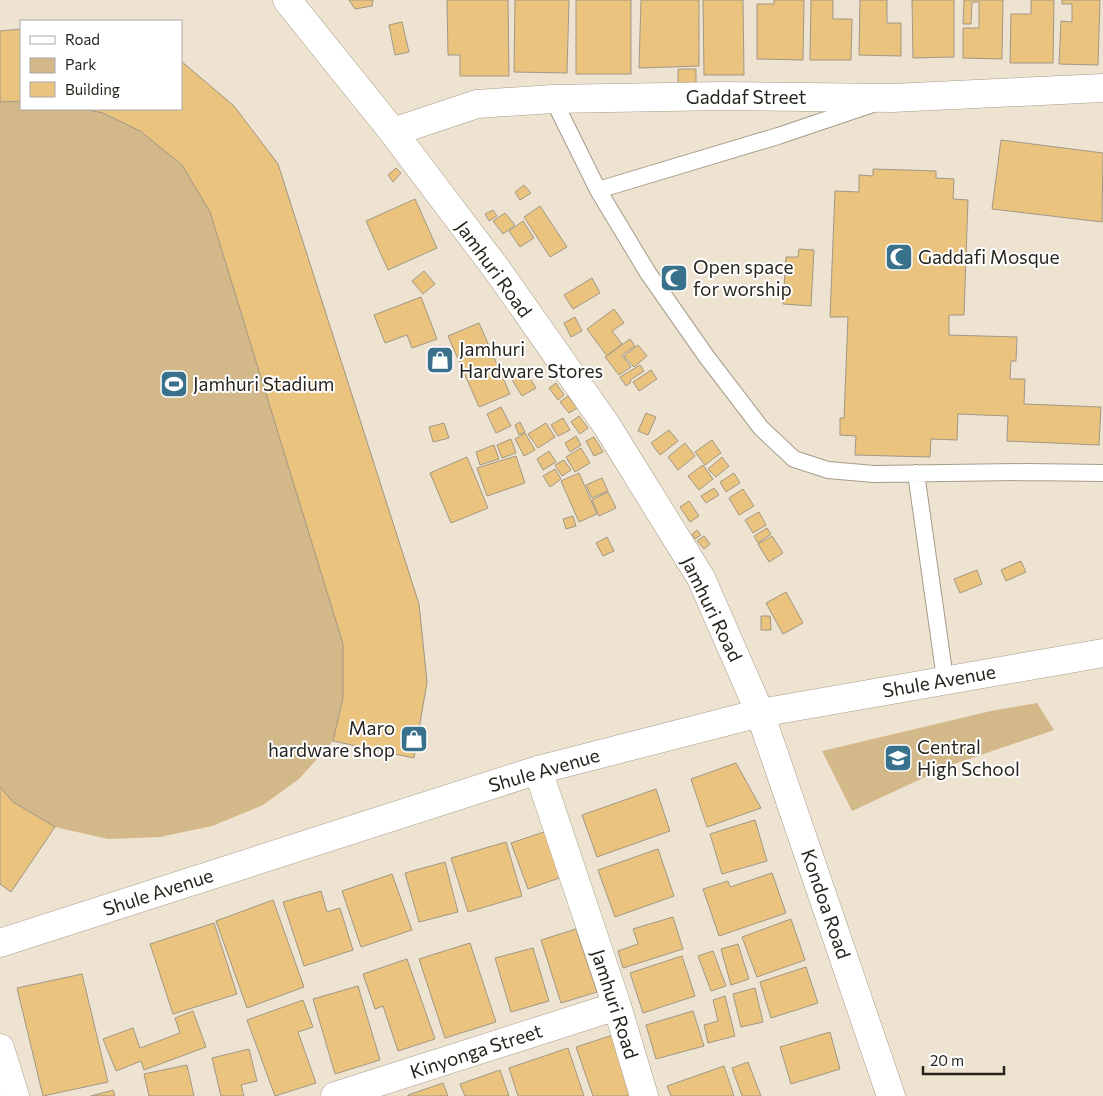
<svg xmlns="http://www.w3.org/2000/svg" width="1103" height="1096" font-family="Commissioner,sans-serif">
	<style>
		.green { fill: #d3b889 }
		.building { fill: #eac47f; stroke: #a19785 }
		.lines { fill: none; stroke-linecap: round; stroke-linejoin: round }
		.service-casing { stroke: #a69c8a; stroke-width: 18 }
		.minor-casing { stroke: #a69c8a; stroke-width: 29 }
		.secondary-casing { stroke: #a69c8a; stroke-width: 29 }
		.service { stroke: #fff; stroke-width: 16 }
		.minor { stroke: #fff; stroke-width: 28 }
		.secondary { stroke: #fff; stroke-width: 28 }
		.labels { text-anchor: middle; stroke-width: 4; stroke-linejoin: round; paint-order: stroke }
		.street-label { font-size: 19px; fill: #29251e; stroke: #fff }
		.poi-label { font-size: 19px; fill: #29251e; stroke: #fff; text-anchor: start }
	</style>
	<rect width="100%" height="100%" fill="#eee3d0"/>
	<path class="green" d="M21,29V109H181V61L234,106L278,164L419,604L427,682L414,758L333,741L299,779L263,805L212,826L160,837L108,839L55,827L11,892L0,884V31Z
		M1037,703L1054,730L951,765L852,811L822,751L991,711Z"/>
	<path class="building" d="M349,0H373L372,6L355,9Z
		M447,0H508L509,76H460V55H448Z
		M515,0H569L567,73L514,72Z
		M576,0H631V74H576Z
		M641,0H699V66L639,68Z
		M703,0H743L744,75H704Z
		M774,0H804L803,60L757,59V4H774Z
		M811,0H833V19H852L851,60H810Z
		M860,0H887V23H901V56L859,55Z
		M912,0H954V57L913,58Z
		M964,0H1003L1002,59L963,58V28H979V2H972L971,24H963Z
		M1031,0H1054L1053,63H1010L1011,14H1031Z
		M1062,0H1100L1098,65L1059,64L1061,21L1072,22V4H1062Z
		M402,22L409,52L395,55L389,25Z
		M21,29V101L0,102V31Z
		M181,61L234,106L278,164L419,604L427,682L414,758L333,741L343,698V644L210,212L182,165L140,131L103,113L84,109H181Z
		M678,69H696V86H678Z
		M1001,140L1103,153L1102,222L992,209Z
		M396,168L401,173L393,182L388,175Z
		M873,169L936,171V178L954,179L953,199L968,200L964,315H949V335L1017,337L1016,361H1011L1010,379H1025L1024,404L1101,407L1099,445L1007,441L1008,416L958,414L957,440L931,439L930,457L855,455L856,436L840,435V418H844L848,317H830L835,191L859,192V175L873,176Z
		M524,185L531,193L520,200L515,192Z
		M415,199L437,248L388,270L366,221Z
		M540,206L567,247L550,257L524,217Z
		M493,210L497,216L489,221L485,214Z
		M505,213L515,225L503,234L493,221Z
		M523,221L534,238L520,247L509,231Z
		M799,249L814,250L811,306L783,304L786,257H798Z
		M424,271L435,284L423,294L412,281Z
		M592,278L600,293L573,309L564,295Z
		M421,297L437,339L412,348L407,335L385,343L374,315Z
		M614,309L624,323L612,331L622,344L607,356L587,329Z
		M575,317L582,331L571,337L564,323Z
		M479,323L510,394L479,407L448,336Z
		M630,339L635,346L622,355L631,367L619,375L605,357Z
		M638,345L647,356L634,367L624,356Z
		M640,365L644,371L630,380L631,382L626,386L620,377Z
		M524,369L536,388L522,396L511,378Z
		M651,370L657,379L639,391L633,382Z
		M556,383L564,395L558,400L549,388Z
		M568,396L577,408L569,413L560,402Z
		M501,407L511,426L496,433L487,414Z
		M646,413L656,417L648,435L638,431Z
		M579,416L588,428L580,434L571,422Z
		M563,418L570,430L558,436L551,425Z
		M520,422L525,432L519,435L515,425Z
		M444,423L449,438L433,442L429,427Z
		M546,423L555,437L538,448L528,434Z
		M669,430L678,441L660,455L651,443Z
		M525,433L535,450L524,456L515,439Z
		M576,436L581,445L570,452L565,443Z
		M594,437L603,452L594,456L586,441Z
		M511,439L516,453L502,458L497,445Z
		M712,440L721,453L705,465L695,452Z
		M685,443L695,456L678,470L668,457Z
		M494,445L499,459L480,465L476,452Z
		M581,448L590,463L575,472L566,457Z
		M549,451L556,462L543,470L537,459Z
		M516,456L525,483L487,496L477,468Z
		M467,457L488,508L451,523L430,473Z
		M722,457L729,466L716,477L708,469Z
		M564,460L571,470L562,476L555,465Z
		M703,465L713,479L699,490L688,476Z
		M555,469L561,479L550,487L543,476Z
		M579,473L597,514L579,522L561,481Z
		M734,473L740,483L726,492L720,482Z
		M602,478L608,491L592,498L586,485Z
		M714,488L719,495L706,503L701,496Z
		M743,489L754,506L739,515L729,498Z
		M608,492L616,508L599,516L592,500Z
		M689,501L699,516L690,522L680,507Z
		M759,512L766,525L753,533L745,520Z
		M573,516L576,526L566,529L563,519Z
		M767,528L771,534L758,543L754,536Z
		M697,530L701,535L695,539L692,534Z
		M704,536L710,544L704,549L697,541Z
		M772,536L783,553L769,562L758,544Z
		M607,537L614,551L603,556L596,543Z
		M1021,561L1026,572L1006,581L1001,570Z
		M977,570L982,584L960,593L954,579Z
		M786,592L803,623L783,634L766,603Z
		M761,616H770L771,630H761Z
		M736,763L761,808L707,827L691,779Z
		M0,787L13,802L55,827L11,892L0,884Z
		M656,789L670,831L597,857L582,815Z
		M755,820L767,861L722,874L710,834Z
		M550,830L565,876L528,889L511,843Z
		M506,842L522,896L468,912L451,858Z
		M658,849L674,896L615,917L598,870Z
		M445,862L458,912L419,922L405,873Z
		M772,873L786,913L719,936L703,889L728,881L730,887Z
		M392,874L412,930L361,947L342,891Z
		M321,891L327,912L340,908L353,950L304,966L283,902Z
		M273,900L304,987L247,1008L216,921Z
		M673,917L683,949L623,968L618,951L638,944L633,929Z
		M791,919L805,960L757,977L742,937Z
		M214,923L237,994L173,1014L150,944Z
		M576,929L597,992L561,1003L541,940Z
		M470,943L496,1022L445,1038L419,959Z
		M738,944L749,979L731,985L721,949Z
		M533,948L549,1001L511,1012L495,958Z
		M713,951L726,986L711,991L698,956Z
		M682,956L695,996L643,1013L630,973Z
		M407,959L435,1039L398,1051L383,1006L375,1009L363,974Z
		M806,967L818,1003L771,1018L760,982Z
		M82,974L108,1082L43,1096L17,988Z
		M358,986L380,1060L335,1074L313,999Z
		M755,988L763,1022L741,1027L733,994Z
		M725,996L735,1036L708,1043L704,1025L718,1021L713,1000Z
		M303,1000L313,1027L298,1032L316,1083L275,1096L247,1020Z
		M193,1011L206,1047L144,1070L141,1061L116,1071L103,1039L133,1028L140,1048L180,1033L175,1018Z
		M693,1011L704,1046L656,1059L646,1025Z
		M830,1032L840,1069L791,1084L780,1047Z
		M613,1035L634,1096H593L576,1047Z
		M568,1048L584,1096H518L509,1068Z
		M249,1049L257,1081L241,1085L244,1096H221L212,1058Z
		M748,1062L761,1096H742L732,1068Z
		M187,1065L194,1096H149L144,1074Z
		M724,1066L734,1096H671L667,1086Z
		M500,1070L509,1096H465L460,1084Z
		M443,1083L448,1096H408V1095Z
		M113,1090L115,1096H91Z"/>
	<g class="lines">
		<g class="service-casing">
			<path id="service" d="M553,99L598,190L648,273L706,356L761,428L794,459L828,470L874,474L1026,472L1103,473
				M598,190L778,136L873,104
				M916,473L945,679"/>
		</g>
		<g class="minor-casing">
			<path id="minor" d="M287,0L393,132L498,271L607,426L701,578L760,713L891,1096
				M393,132L477,104L553,99L724,96L892,98L1103,88
				M538,770L617,1006L644,1096
				M0,1048L15,1096
				M335,1096L617,1006"/>
		</g>
		<g class="secondary-casing">
			<path id="secondary" d="M0,943L538,770L760,713L1103,653"/>
		</g>
		<use href="#service" class="service"/>
		<use href="#minor" class="minor"/>
		<use href="#secondary" class="secondary"/>
	</g>
	<defs>
		<g id="mosque-square" transform="scale(1.4375)"><rect x="-9" y="-9" width="18" height="18" rx="4" fill="#39718c" stroke="#fff"/><path d="M3.5-4.9A6 6 0 1 0 3.5 4.9A5 5 0 1 1 3.5-4.9Z" fill="#fff"/></g>
		<g id="shop-square" transform="scale(1.4375)"><rect x="-9" y="-9" width="18" height="18" rx="4" fill="#39718c" stroke="#fff"/><path d="M-5-2.5h2.3a2.7 3.5 0 0 1 5.4 0H5L5.5 6h-11ZM-1.5-2.5h3a1.5 2.3 0 0 0-3 0Z" fill="#fff"/></g>
		<g id="stadium-square" transform="scale(1.4375)"><rect x="-9" y="-9" width="18" height="18" rx="4" fill="#39718c" stroke="#fff"/><path d="M0-5a6.5 5 0 1 0 0 10a6.5 5 0 1 0 0-10ZM-3.5-1.8h7v3.6h-7Z" fill="#fff"/></g>
		<g id="school-square" transform="scale(1.4375)"><rect x="-9" y="-9" width="18" height="18" rx="4" fill="#39718c" stroke="#fff"/><path d="M0-5L7-2L0 1L-7-2ZM-4 1L0 2.5L4 1V4Q0 6-4 4Z" fill="#fff"/></g>
	</defs>
	<g fill-rule="evenodd">
		<use href="#mosque-square" x="899" y="257"/>
		<use href="#mosque-square" x="674" y="278"/>
		<use href="#shop-square" x="440" y="360"/>
		<use href="#stadium-square" x="174" y="384"/>
		<use href="#shop-square" x="414" y="739"/>
		<use href="#school-square" x="898" y="758"/>
	</g>
	<g class="labels">
		<g class="street-label">
			<text x="746" y="104">Gaddaf Street</text>
			<text transform="translate(494 269) rotate(54)" y="7">Jamhuri Road</text>
			<text transform="translate(712 609) rotate(64)" y="7">Jamhuri Road</text>
			<text transform="translate(939 681) rotate(-10)" y="7">Shule Avenue</text>
			<text transform="translate(544 770) rotate(-16)" y="7">Shule Avenue</text>
			<text transform="translate(158 892) rotate(-18)" y="7">Shule Avenue</text>
			<text transform="translate(826 904) rotate(71)" y="7">Kondoa Road</text>
			<text transform="translate(615 1004) rotate(72)" y="7">Jamhuri Road</text>
			<text transform="translate(476 1051) rotate(-18)" y="7">Kinyonga Street</text>
		</g>
		<g class="poi-label">
			<text x="918" y="264">Gaddafi Mosque</text>
			<text x="693" y="274">Open space<tspan x="693" dy="22">for worship</tspan></text>
			<text x="459" y="356">Jamhuri<tspan x="459" dy="22">Hardware Stores</tspan></text>
			<text x="193" y="391">Jamhuri Stadium</text>
			<text x="395" y="735" text-anchor="end">Maro<tspan x="395" dy="22">hardware shop</tspan></text>
			<text x="917" y="754">Central<tspan x="917" dy="22">High School</tspan></text>
		</g>
	</g>
	<rect x="20" y="20" width="162" height="90" fill="#ffffff" stroke="#a9a8a5"/>
	<rect x="30" y="36" width="25" height="8" fill="#ffffff" stroke="#a9a8a5"/>
	<text x="65" y="45" font-size="15" fill="#29251e">Road</text>
	<rect x="30" y="58" width="25" height="15" fill="#d3b889" stroke="#a9a8a5"/>
	<text x="65" y="70" font-size="15" fill="#29251e">Park</text>
	<rect x="30" y="82" width="25" height="15" fill="#eac47f" stroke="#a9a8a5"/>
	<text x="65" y="95" font-size="15" fill="#29251e">Building</text>
	<path d="M923 1066v8h81v-8" fill="none" stroke="#29251e" stroke-width="2.5"/>
	<text x="930" y="1066" font-size="15" fill="#29251e" stroke="#ffffff" stroke-width="4" paint-order="stroke">20 m</text>
</svg>
